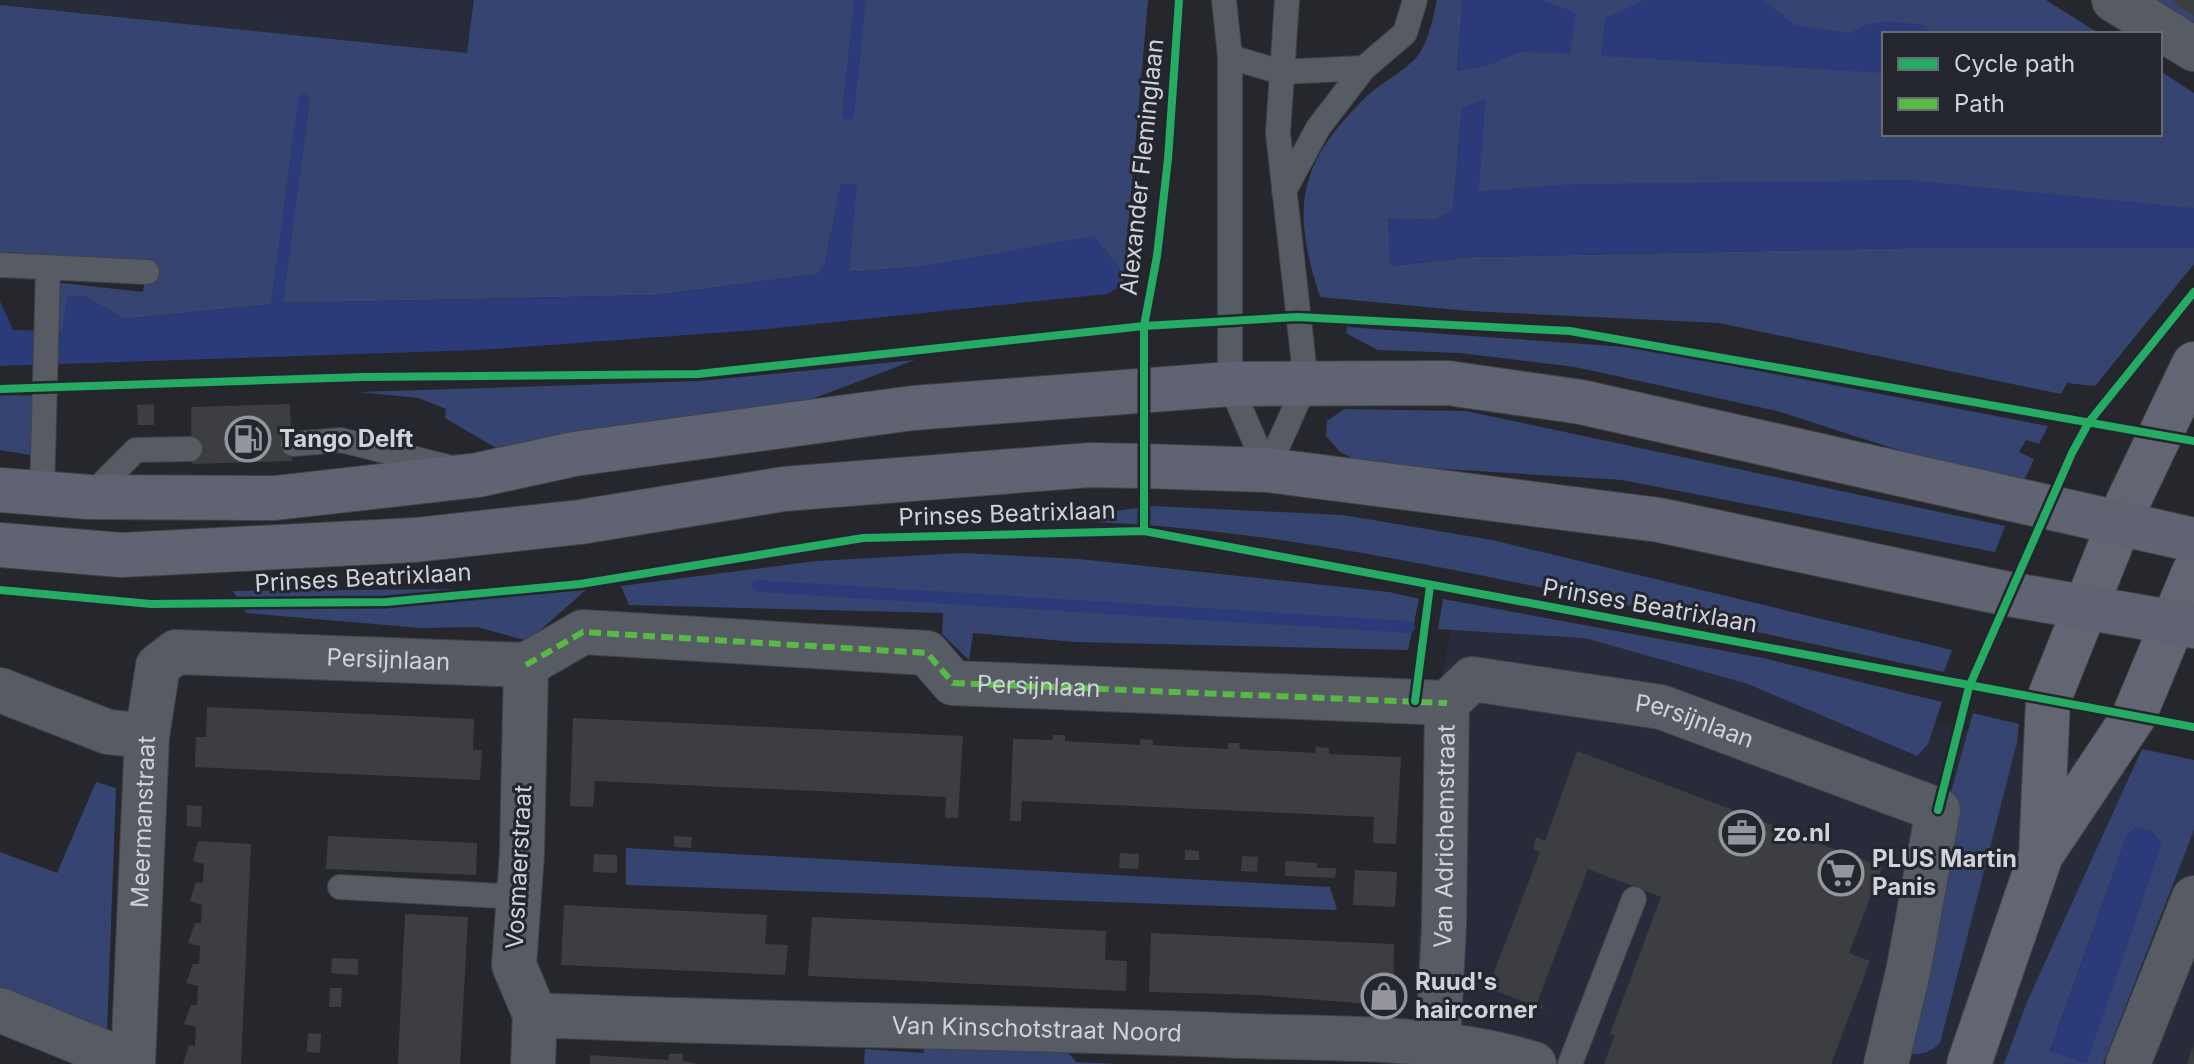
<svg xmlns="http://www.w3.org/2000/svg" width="2194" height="1064" font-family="Inter,sans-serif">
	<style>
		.built { fill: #282c3a }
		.green { fill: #364471; fill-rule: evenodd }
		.water { fill: #2b3a78 }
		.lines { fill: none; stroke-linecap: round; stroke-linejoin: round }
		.stream { stroke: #2b3a78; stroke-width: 12 }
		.building { fill: #3d3e42 }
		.lane-casing { stroke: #424347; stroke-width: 26 }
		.street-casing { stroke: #424347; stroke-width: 46 }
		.secondary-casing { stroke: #424347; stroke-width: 46 }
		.primary-casing { stroke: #424347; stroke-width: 46 }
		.lane { stroke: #575b64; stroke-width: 24 }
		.street { stroke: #575b64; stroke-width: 44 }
		.secondary { stroke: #626672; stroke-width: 44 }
		.primary { stroke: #606371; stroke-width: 44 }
		.quiet { stroke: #58b947; stroke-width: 6; stroke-dasharray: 12 6; stroke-linecap: butt }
		.cycleway-casing { stroke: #23262f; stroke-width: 13 }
		.cycleway { stroke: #26ab63; stroke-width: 8 }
		.labels { text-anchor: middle; stroke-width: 6; stroke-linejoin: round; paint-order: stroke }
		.street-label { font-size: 24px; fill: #d0d2d9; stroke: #23262f }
		.poi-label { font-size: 24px; font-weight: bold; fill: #d0d2d9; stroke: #23262f; text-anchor: start }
	</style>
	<rect width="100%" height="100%" fill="#26272c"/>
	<path class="built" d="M0,0H861L848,125L0,88Z
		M1454,613L1593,635L2194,788V1064H1410L1431,733Z"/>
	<path class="green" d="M474,0H1148L1123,285L1119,267H916L849,272L856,184L841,185L825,264L818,274L657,295L283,303L123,319L85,296H68L63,332L53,331L55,288L62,283L143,292L146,266L0,253V5L467,53Z
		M1437,0H1463L1457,71L1491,64L1498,0H2046L2100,34H1884V134H2160V71L2194,93V212L1478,191L1485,100L1462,108L1453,210L1435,220L1388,219L1391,266L1472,257L1912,248H2194V264L2095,386L2067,383L2061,394L1719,323L1469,311L1320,297C1291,208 1297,164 1367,96C1382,82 1402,73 1416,58C1428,45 1433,17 1437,0Z
		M2138,0H2194V46Z
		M1347,327L1639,348L2048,426L2039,444L2026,440L2019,452L2034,459L2024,481L1929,460L1777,411L1575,367L1460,353L1378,350L1346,333Z
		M915,360L812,399L632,424L501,451L445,418L446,409L419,398L359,392L700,381Z
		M0,395L48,396L42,457L0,450Z
		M1344,409L1466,411L2005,526L1995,552L1622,480L1364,464L1340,452L1326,436L1327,421Z
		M1152,506L1343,515L1492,540L1952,650L1944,672C1806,642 1668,613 1529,585C1367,552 1204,521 1038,521Z
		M963,553L1079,559L1389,592L1419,599L1408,650L1076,642L973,633L969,660L942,634L943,613L629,605L621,586L816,561Z
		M588,588L528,641L477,627L421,628L246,613L233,591Z
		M1443,599L1763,658L1942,702L1928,744L1917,756L1748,684L1585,638L1438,629Z
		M1973,713L2019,724L2017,742L1940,1043C1928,1054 1919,1056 1903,1052L1950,796Z
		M2142,749L2194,760V830L2103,1064H2004L2027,1002ZM2136,827L2086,1063L2050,1051L2127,835Z
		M96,782L116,788L107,1033L0,998V852L57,873Z
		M626,848L1330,887L1337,910L626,885Z
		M929,1036L1061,1044L1076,1062L1117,1064H864L865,1049L923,1053Z"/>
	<path class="water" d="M1463,0H1542L1576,13L1570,54L1520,52L1491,64L1457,71Z
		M1644,0H1764L1795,25L1849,33L1867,24L1888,21L1923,25L1934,34H1884V73L1601,56L1605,18Z
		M1485,100L1479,191L1575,184L1910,180L2194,208V248H1912L1472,257L1391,266L1388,218L1435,220L1453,210L1462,108Z
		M841,184H857L849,272L916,267L1094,236L1119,267L1123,285L1107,294L756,330L479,350L0,366V301L13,330L63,331L67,296H85L123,319L283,303L657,295L818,274L825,264Z
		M2136,827L2151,831L2162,843L2087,1063L2050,1052L2127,835Z"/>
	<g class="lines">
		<path class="stream" d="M848,114L860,0
			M275,318L304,99
			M758,586L1409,627"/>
	</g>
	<path class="building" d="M2175,0H2194V16L2173,2Z
		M154,404V425H138L137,405Z
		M290,404L292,461L192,464L191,407Z
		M207,707L474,719L473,750H482L480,780L195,767L196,737H206Z
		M573,718L963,736L958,818H945L946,797L595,781L593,807L570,806Z
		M1053,735H1065V741L1140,745V739L1153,740V745L1228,749V743H1239L1240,749L1315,753L1316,747L1329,748V754L1401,757L1396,844L1373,843L1374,817L1022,801L1021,821H1010L1013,739L1052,740Z
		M1577,751L1799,835L1802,831L1801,837L1882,867L1849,953L1870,961L1831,1064H1604L1615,1035L1610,1034L1661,897L1588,869L1537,1003L1546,1010L1488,988L1540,852L1533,849L1536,837L1545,841Z
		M187,805L202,806L201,827L187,826Z
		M328,836L477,843L476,875L326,869Z
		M674,836L692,837L691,848L674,847Z
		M198,841L251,844L241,1064H183L189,1045L195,1046L196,1027L184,1024L191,1005H197L198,986L186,983L193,964H199L200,946L188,943L195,923H201L202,905L190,901L196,882L203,883L204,864L193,861Z
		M1185,850L1199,851V860H1185Z
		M1120,853L1139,854L1138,869L1119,868Z
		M594,854L617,855V873L593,872Z
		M1242,856L1258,857L1257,872L1241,871Z
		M1285,861L1317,863V868H1336L1335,878L1285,876Z
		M1355,870L1397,872L1395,907L1353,905Z
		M564,905L767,915L765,944L788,945L785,975L561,965Z
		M405,914L468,917L460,1064H398Z
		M812,917L1106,931L1105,960L1127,961L1126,991L808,976Z
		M1151,933L1394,944L1393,1006L1259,995L1149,992Z
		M332,958L358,959V975L331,973Z
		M330,988H342L341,1007H329Z
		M308,1033L321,1034L320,1053L307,1052Z
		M2193,1045L2194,1064H2187Z
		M669,1054H683L682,1061L698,1064H590V1055L668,1060Z"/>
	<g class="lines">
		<g class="lane-casing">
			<path id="lane" d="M1224,0L1230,57V384L1267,470
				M1230,57L1281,72L1364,68L1405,33L1415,0
				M1284,191L1318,128L1364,68
				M0,265L147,272
				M293,444L341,440L448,467
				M1267,470L1306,383L1278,133L1287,0
				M42,493L48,269
				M89,497L136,450L190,449
				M340,887L520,897
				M1570,1064L1634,899"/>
		</g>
		<g class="street-casing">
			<g id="street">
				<path d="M2114,0L2194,49"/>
				<path d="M526,665L522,853L514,965L535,1015L533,1064"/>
				<path d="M0,690L108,732L147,736"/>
				<path id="s1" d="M0,1010L133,1064L147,736L158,666L176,652L526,665L583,632L927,653L953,683L1447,703L1472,679L1661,707L1938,810L1908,972L1886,1064"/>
				<path id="s2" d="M535,1015C764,1025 992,1026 1221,1035C1324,1040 1435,1033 1534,1064"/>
				<path id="s3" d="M1437,1064L1444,926L1447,703"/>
				<path d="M2128,1064L2194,898"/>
			</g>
		</g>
		<g class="secondary-casing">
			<path id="secondary" d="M2041,855L2048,701L2127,504L2194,364
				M1969,1064L2041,855L2134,716L2194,572"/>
		</g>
		<g class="primary-casing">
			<path id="primary" d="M0,490L89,497L275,498L478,475L574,454L913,408L1230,384L1448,383L1581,402L2194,540
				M0,545L121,555L415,540L580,522L784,489L1090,465L1143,466L1267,470L1659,520L2008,594L2194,626"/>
		</g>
		<use href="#lane" class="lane"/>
		<use href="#street" class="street"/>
		<use href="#secondary" class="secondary"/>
		<use href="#primary" class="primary"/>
		<path class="quiet" id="s4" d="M526,665L583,632L927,653L953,683L1447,703"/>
		<g class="cycleway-casing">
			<path id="cycleway" d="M0,389L362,377L698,374L1144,326L1297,317L1570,331L2194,441
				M1144,531V326L1157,256L1168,159L1179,0
				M0,590L151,604L386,602L580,584L863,538L1144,531L2194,727
				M1415,701L1430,586
				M1938,810L1969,687L2072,453L2089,422L2194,292"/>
		</g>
		<use href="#cycleway" class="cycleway"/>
	</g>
	<defs>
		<g id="fuel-ring" transform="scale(2.3)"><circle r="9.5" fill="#23262f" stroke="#94969c" stroke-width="1.5"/><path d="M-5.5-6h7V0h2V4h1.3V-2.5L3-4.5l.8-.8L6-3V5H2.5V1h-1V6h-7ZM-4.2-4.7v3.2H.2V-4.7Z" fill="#94969c"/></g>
		<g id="office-ring" transform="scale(2.3)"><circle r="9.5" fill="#23262f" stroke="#94969c" stroke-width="1.5"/><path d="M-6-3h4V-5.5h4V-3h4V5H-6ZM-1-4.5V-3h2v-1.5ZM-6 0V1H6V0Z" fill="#94969c"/></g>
		<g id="supermarket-ring" transform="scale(2.3)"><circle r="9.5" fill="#23262f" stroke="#94969c" stroke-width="1.5"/><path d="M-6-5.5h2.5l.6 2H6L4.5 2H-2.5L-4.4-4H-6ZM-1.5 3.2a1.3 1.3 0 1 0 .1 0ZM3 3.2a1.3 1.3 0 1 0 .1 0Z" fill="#94969c"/></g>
		<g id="shop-ring" transform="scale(2.3)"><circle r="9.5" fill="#23262f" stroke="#94969c" stroke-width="1.5"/><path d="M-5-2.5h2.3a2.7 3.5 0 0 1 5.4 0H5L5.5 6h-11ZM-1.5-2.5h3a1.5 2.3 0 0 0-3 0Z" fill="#94969c"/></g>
	</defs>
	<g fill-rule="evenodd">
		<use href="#fuel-ring" x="248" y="439"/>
		<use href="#office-ring" x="1742" y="833"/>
		<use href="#supermarket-ring" x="1841" y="873"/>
		<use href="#shop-ring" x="1384" y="996"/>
	</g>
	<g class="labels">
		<g class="street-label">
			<text transform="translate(1142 167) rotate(-84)" y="8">Alexander Fleminglaan</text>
			<text transform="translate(1007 514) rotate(-2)" y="8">Prinses Beatrixlaan</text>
			<text transform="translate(363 578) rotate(-3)" y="8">Prinses Beatrixlaan</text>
			<text transform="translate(1650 606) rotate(10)" y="8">Prinses Beatrixlaan</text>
			<text dy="8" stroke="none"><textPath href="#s1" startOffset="778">Persijnlaan</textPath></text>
			<text dy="8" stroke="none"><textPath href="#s4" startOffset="536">Persijnlaan</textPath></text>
			<text dy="8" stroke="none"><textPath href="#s1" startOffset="2122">Persijnlaan</textPath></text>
			<text dy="8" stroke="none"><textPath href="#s1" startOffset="386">Meermanstraat</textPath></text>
			<text dy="8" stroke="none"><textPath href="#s3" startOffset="228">Van Adrichemstraat</textPath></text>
			<text transform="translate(519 867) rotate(-87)" y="8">Vosmaerstraat</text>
			<text dy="8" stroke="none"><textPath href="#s2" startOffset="502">Van Kinschotstraat Noord</textPath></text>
		</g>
		<g class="poi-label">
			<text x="279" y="447">Tango Delft</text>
			<text x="1773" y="841">zo.nl</text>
			<text x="1872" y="867">PLUS Martin<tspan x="1872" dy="28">Panis</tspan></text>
			<text x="1415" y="990">Ruud's<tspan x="1415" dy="28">haircorner</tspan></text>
		</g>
	</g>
	<rect x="1882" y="32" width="280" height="104" fill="#23262f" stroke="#686b73" stroke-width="2"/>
	<rect x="1898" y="58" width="40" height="12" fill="#26ab63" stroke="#686b73" stroke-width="2"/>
	<text x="1954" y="72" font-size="24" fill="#d0d2d9">Cycle path</text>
	<rect x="1898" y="98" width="40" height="12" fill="#58b947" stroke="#686b73" stroke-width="2"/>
	<text x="1954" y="112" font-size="24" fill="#d0d2d9">Path</text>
</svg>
